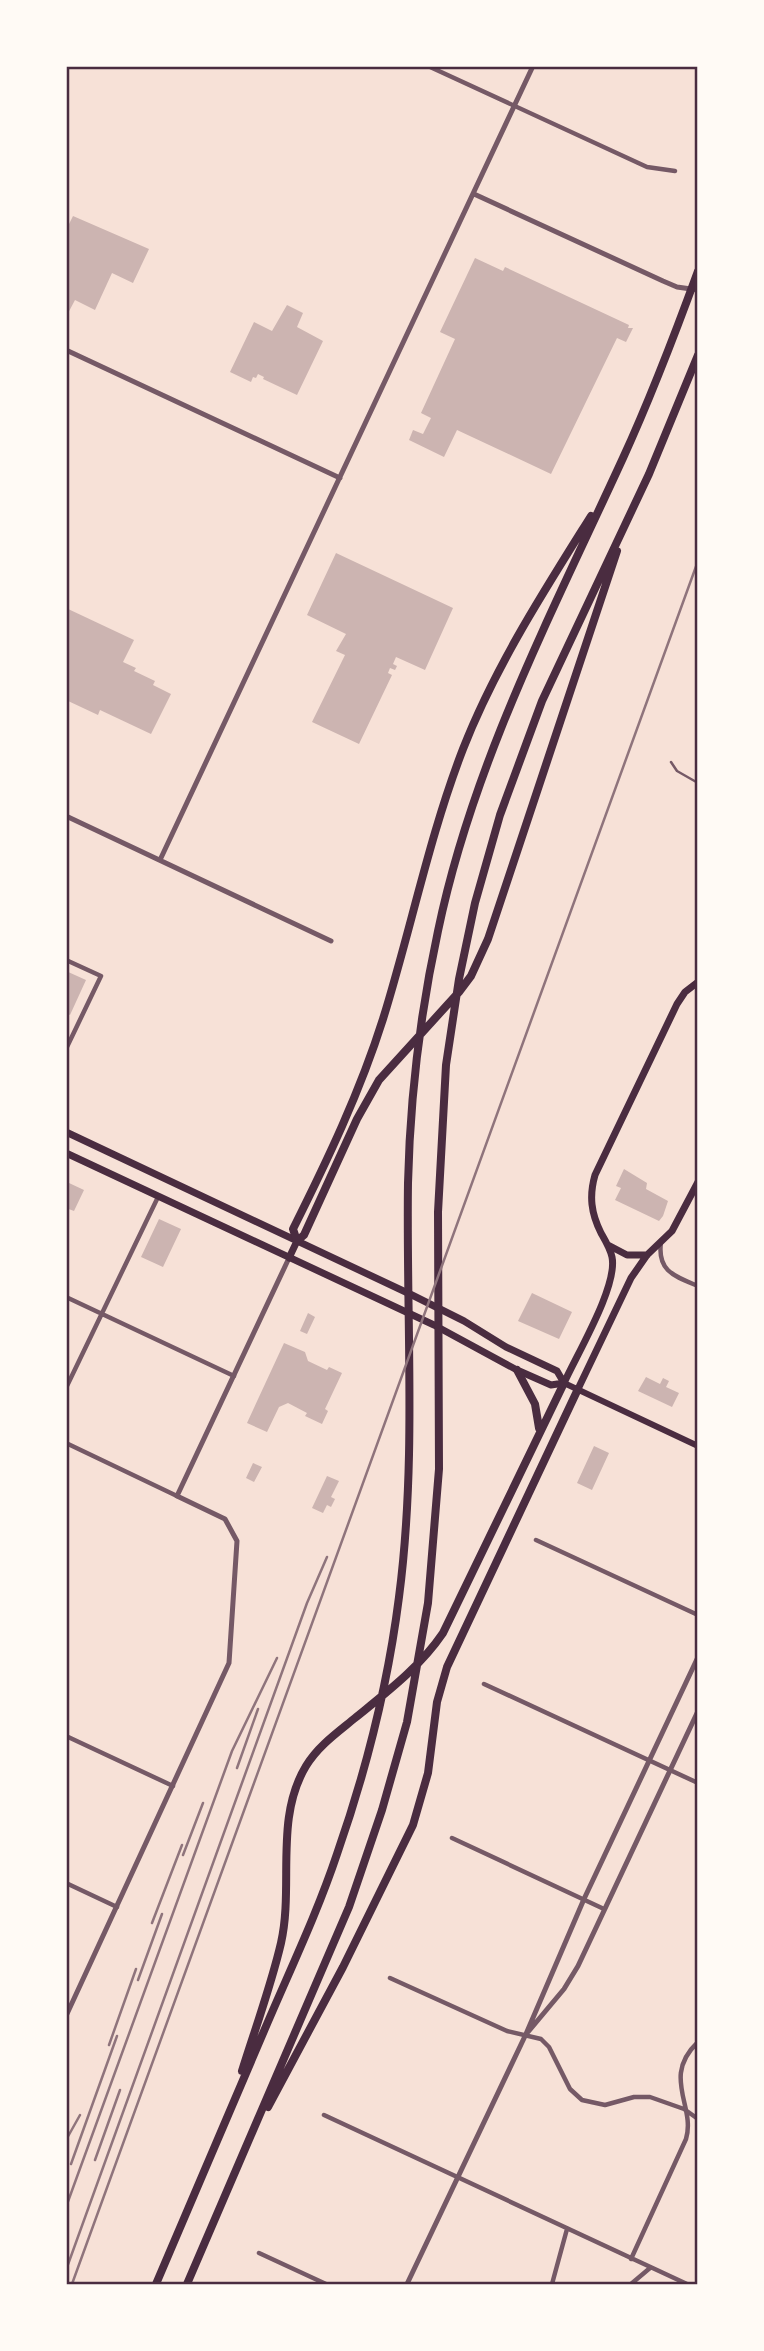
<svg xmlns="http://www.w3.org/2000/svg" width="764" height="2351" font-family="Rubik,sans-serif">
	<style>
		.building { fill: #ccb4b1 }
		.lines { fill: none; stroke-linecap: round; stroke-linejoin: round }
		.service { stroke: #755966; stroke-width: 2.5 }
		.minor { stroke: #755966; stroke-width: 4.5 }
		.tertiary { stroke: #755966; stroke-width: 5 }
		.secondary { stroke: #4a2c40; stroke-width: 6 }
		.primary { stroke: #4a2c40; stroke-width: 7 }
		.motorway { stroke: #4a2c40; stroke-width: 8 }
		.rail { stroke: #8f747c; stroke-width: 2.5 }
		.neatline { fill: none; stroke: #4a2c40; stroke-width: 2.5 }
	</style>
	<rect width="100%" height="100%" fill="#f7e1d7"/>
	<path class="building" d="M73,216L149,249L133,283L112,273L95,310L75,300L66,317V230Z
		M475,258L503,271L505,267L629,325L628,328H633L626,342L617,338L551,474L457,430L444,457L409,440L413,430L423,434L431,418L421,413L455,339L440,332Z
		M287,305L303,313L297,327L323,341L297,395L263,379L264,377L258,374L256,378L253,377L251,382L230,372L254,322L272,331Z
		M336,553L453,608L425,670L396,657L393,664L397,666L395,670L390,668L388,673L392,675L359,744L312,722L345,655L336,651L346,634L307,615Z
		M66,608L134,640L123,662L136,668L134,671L155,681L153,685L171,694L151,734L100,710L98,715L66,700Z
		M66,971L86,980L70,1015L66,1013Z
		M624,1169L647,1183L646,1189L668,1201L663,1216L659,1221L615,1200L621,1188L616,1186Z
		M69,1183L84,1190L74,1211L66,1208V1189Z
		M159,1219L181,1229L163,1267L141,1257Z
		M532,1293L572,1312L559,1339L518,1321Z
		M308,1313L315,1317L307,1334L300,1331Z
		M284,1343L305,1352L308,1361L327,1370L329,1367L342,1373L325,1409L328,1411L322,1424L305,1416L307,1413L288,1403L279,1407L267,1432L247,1423Z
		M646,1377L660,1384L663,1378L669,1381L666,1387L679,1393L672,1407L638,1391Z
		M594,1446L609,1453L592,1490L577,1483Z
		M253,1463L262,1467L254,1482L246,1478Z
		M327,1476L339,1481L331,1497L335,1499L331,1507L327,1505L323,1513L312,1508Z"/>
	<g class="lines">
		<path class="service" d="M671,762L677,771L698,783"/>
		<path class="minor" d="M428,66L647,167L675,171
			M66,960L101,976L66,1049
			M661,1242C657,1271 674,1276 698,1286
			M66,1297L234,1376
			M66,1388L158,1197
			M66,1443L177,1496
			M536,1540L698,1615
			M484,1684L698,1783
			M66,1736L173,1786
			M452,1838L604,1909
			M66,1883L117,1907
			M390,1978L507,2031L541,2039L549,2047L570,2089L582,2100L605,2105L634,2097H650L684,2109L698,2119
			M324,2115L687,2284
			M259,2253L326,2284
			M631,2259L686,2139C696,2106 661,2077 698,2042
			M552,2284L567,2229
			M631,2284L650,2268"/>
		<path class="tertiary" d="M474,194L663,281L677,287L698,290
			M66,350L340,478
			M66,816L331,941
			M160,860L533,66
			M66,2016L229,1663L237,1541L225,1519L177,1496L289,1258
			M528,2032L564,1989L578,1966L698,1711
			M407,2284L526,2034L584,1899L698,1657"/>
		<path class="secondary" d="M564,1383L698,1446"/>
		<path class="primary" d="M66,1132L412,1295L464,1321L506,1347L557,1371L564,1383
			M66,1153L434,1325L517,1370L551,1385L564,1383
			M608,1245L627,1255H647
			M289,1258L297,1241
			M564,1383C577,1354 618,1286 612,1257C610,1248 605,1240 601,1233C591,1213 589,1196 595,1175L677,1004L685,992L698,982
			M578,1389L631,1278L647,1255L672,1231L698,1182"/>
		<path class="motorway" d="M591,516C544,591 495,667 463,749C429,837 411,929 383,1019C360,1092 327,1161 293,1229L297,1241L304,1235L357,1119L379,1080L459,992L471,976L488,939L617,551
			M517,1370L535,1404L539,1428
			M242,2071C255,2029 271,1986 281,1943C294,1886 274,1819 306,1766C318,1746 338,1732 355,1718C387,1692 420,1667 443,1633L564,1383
			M268,2107L343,1967L413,1825L428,1773L437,1702L447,1667L578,1389
			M156,2284C192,2200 228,2115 264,2031C289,1972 317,1914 337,1854C366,1771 388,1684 399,1597C417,1460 406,1321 408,1183C410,1098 420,1014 438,931C473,763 552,613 623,458C651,397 675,334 698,271
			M187,2284L349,1907L382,1810L407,1722L428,1603L439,1469L438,1212L446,1065L459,979L475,903L500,815L542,701L649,474L698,355"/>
		<path class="rail" d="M237,1768L258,1709
			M183,1855L203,1803
			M152,1923L182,1845
			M138,1980L162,1914
			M109,2045L136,1969
			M66,2140L80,2115
			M95,2160L120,2090
			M71,2164L117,2036
			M66,2207L232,1751L277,1658
			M66,2270L307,1603L327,1557
			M72,2284L698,561"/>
	</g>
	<rect width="764" height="2351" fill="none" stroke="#fffaf5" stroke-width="136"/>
	<rect x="68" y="68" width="628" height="2215" class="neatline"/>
</svg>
